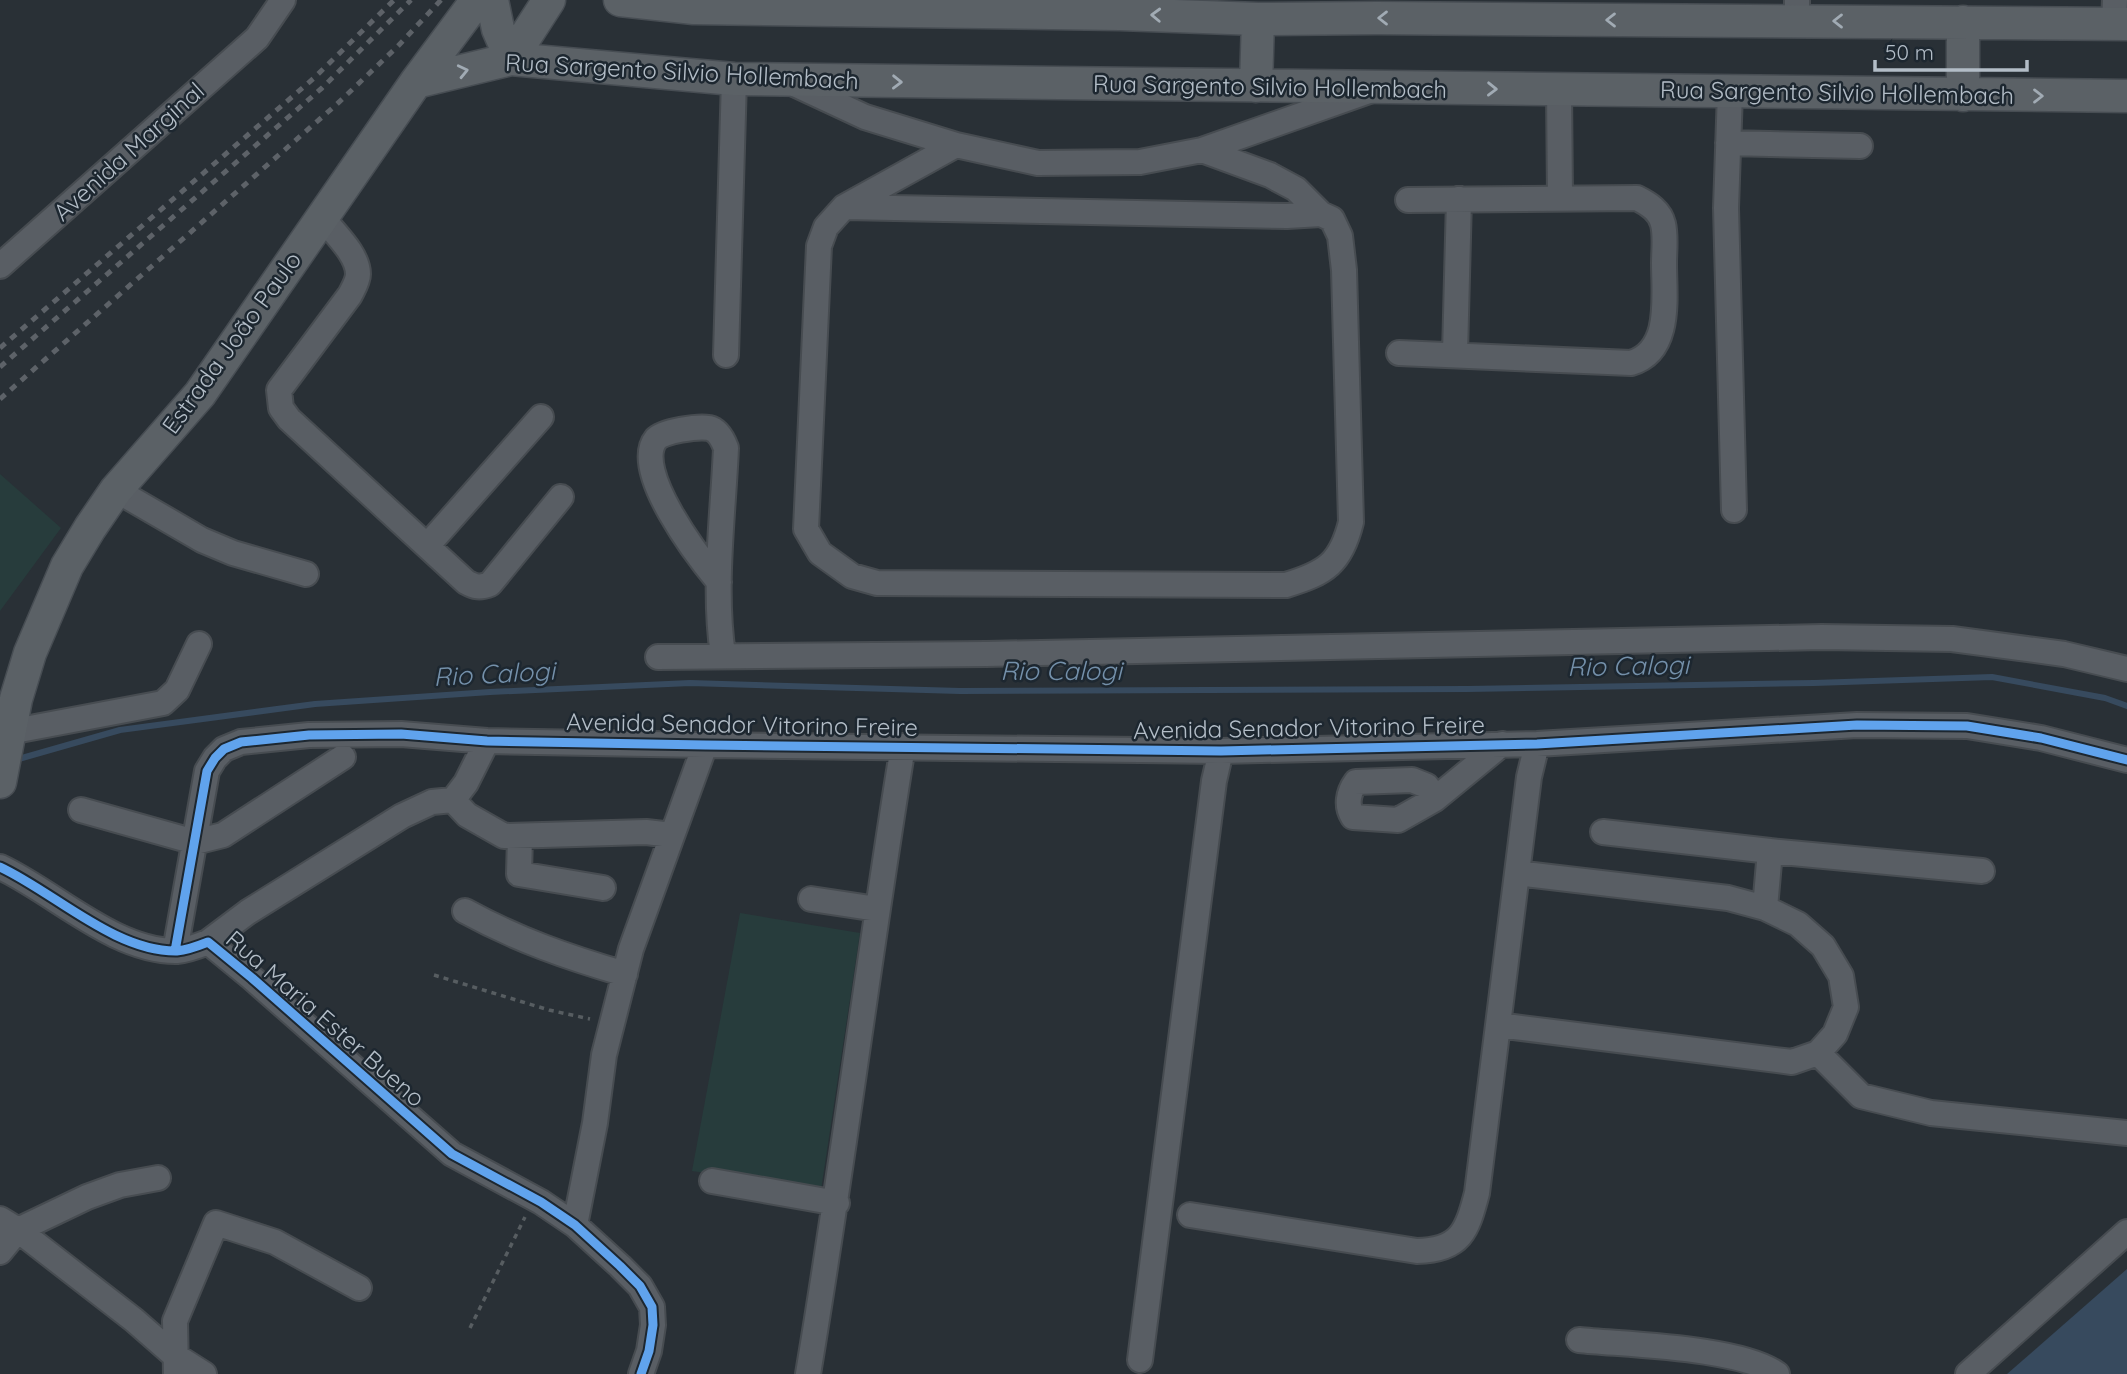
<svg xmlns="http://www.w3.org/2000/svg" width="2127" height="1374" font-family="Quicksand,sans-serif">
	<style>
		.green { fill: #273c3c }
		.water { fill: #374a5e }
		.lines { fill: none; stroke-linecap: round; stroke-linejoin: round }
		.stream { stroke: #374a5e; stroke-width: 6 }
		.minor-casing { stroke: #474c51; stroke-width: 28 }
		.major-casing { stroke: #474d53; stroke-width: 35 }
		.path { stroke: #575d61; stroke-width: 3.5; stroke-dasharray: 5 5; stroke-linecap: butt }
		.minor { stroke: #595e64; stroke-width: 24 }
		.major { stroke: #5b6166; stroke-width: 32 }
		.rail { stroke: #5d6268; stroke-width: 5; stroke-dasharray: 7 7; stroke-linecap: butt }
		.cycleway-casing { stroke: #1d2730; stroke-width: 13 }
		.cycleway { stroke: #60a3ed; stroke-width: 9 }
		.oneway { stroke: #a1abb4 }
		.labels { text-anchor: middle; stroke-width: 5; stroke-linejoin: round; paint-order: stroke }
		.street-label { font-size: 24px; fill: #b3bdc7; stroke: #1d2730 }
		.water-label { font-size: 26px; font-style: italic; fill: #7490aa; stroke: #1d2730 }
	</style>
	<rect width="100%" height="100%" fill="#293036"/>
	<path class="green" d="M0,474L61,528L0,611Z
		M740,913L860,933L821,1190L692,1171Z"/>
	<path class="water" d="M2127,1269V1374H2007Z"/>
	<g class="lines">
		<path class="stream" d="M15,760L120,730L315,704L490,692L690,683L960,691L1467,689L1814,683L1992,677L2105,698L2127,706"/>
		<g class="minor-casing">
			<path id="minor" d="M1797,0V21
				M2114,24L2115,0
				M790,82L865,117L956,145L1038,163L1140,162L1202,150L1369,91
				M1559,90L1560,197
				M1730,92L1726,208L1734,510
				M1728,143L1860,146
				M956,145L844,207L826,227L819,246L806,529L820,553L852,576L877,583L1286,585C1326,573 1341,563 1351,522L1344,270L1340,236L1332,219L1321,214L1296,189L1270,175L1202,150
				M845,207L1287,216L1321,214
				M322,217C334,233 358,254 358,274C358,281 353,289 350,295L279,390L281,408L289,419L466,582C475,587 480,588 490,584L561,497
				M0,266L257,38L283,0
				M1399,353L1631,363C1672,351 1664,297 1664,263C1664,251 1666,236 1663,224C1660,211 1649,204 1637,198L1408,200
				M1455,354L1459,199
				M726,355L734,79
				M116,490L202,540L233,553L306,574
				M427,546L541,417
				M719,582C699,558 631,470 656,439C663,431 698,426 709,428C718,430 723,440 726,448C723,516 713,588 723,655
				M658,657L986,654L1822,637L1952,639L2064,654L2127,669
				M9,732L163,703L177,690L199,644
				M1435,799L1427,786L1412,780L1356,782C1348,793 1346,806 1353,817L1398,820L1435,799L1502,744
				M453,800L467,815L504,836L646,832L672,835
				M81,810L195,842L223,835L343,757
				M1603,832L1770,851L1765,908
				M520,837L519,874L603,888
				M1770,851L1982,871
				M0,867C54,892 115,952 177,951C188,950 198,946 208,942L252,978L452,1154L541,1202L575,1225L620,1266L640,1286L652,1307L653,1325L649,1351L641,1374
				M811,899L877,909
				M465,911C518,940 567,957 625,974
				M208,942L248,912L402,816L432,802L453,800L466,783L487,741
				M175,951L207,771L215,758L224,749L241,742L309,735L401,734L487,741L705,745L1221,751L1537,744L1857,725L1967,726L2041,738L2127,760
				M1498,1025L1792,1062L1818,1053L1835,1034L1846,1007L1841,976L1823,946L1798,924L1765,908L1728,898L1517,873
				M1818,1053L1861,1096L1931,1113L2127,1133
				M712,1181L837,1203
				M1190,1215L1417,1251C1461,1250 1467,1231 1477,1193L1529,777L1537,744
				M0,1219L18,1230L134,1320L174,1355L204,1374
				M575,1225L595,1123L604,1055L631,949L705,745
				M0,1252L18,1230L87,1197L120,1185L158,1178
				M1579,1340C1628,1345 1740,1347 1777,1374
				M1140,1360L1214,781L1221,751
				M176,1374L175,1321L216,1223L275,1242L359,1288
				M808,1374C843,1165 869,955 903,746
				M1968,1374L2127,1232"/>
		</g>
		<g class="major-casing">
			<path id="major" d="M492,0L498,29L511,59
				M620,0L694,8L1120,14L1258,19L1377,18L2127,24
				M1963,22V95
				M511,59L549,0
				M416,82L511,59L734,79L2127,96
				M1256,86L1258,19
				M0,782L16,699L30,653L67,566L90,528L116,490L200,394L416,82L477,0"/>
		</g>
		<path class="path" d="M434,975L549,1010L590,1019
			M470,1328L525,1217"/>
		<use href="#minor" class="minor"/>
		<use href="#major" class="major"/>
		<path class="rail" d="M0,348L314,78L394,0
			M0,367L322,88L411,0
			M0,399L337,104L398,46L441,0"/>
		<g class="cycleway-casing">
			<path id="cycleway" d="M0,867C54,892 115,952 177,951C188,950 198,946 208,942L252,978L452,1154L541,1202L575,1225L620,1266L640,1286L652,1307L653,1325L649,1351L641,1374
				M175,951L207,771L215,758L224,749L241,742L309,735L401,734L487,741L705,745L1221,751L1537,744L1857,725L1967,726L2041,738L2127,760"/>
		</g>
		<use href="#cycleway" class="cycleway"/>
	</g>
	<defs><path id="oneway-chevron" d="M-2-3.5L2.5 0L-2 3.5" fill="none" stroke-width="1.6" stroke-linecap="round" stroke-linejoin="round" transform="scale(1.75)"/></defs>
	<g class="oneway">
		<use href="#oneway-chevron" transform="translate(1156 15) rotate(-178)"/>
		<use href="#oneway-chevron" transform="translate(1383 18) rotate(-180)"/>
		<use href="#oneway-chevron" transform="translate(1611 20) rotate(-180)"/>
		<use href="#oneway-chevron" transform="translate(1838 21) rotate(-180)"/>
		<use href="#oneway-chevron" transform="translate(463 71) rotate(-13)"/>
		<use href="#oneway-chevron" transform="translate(897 82) rotate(1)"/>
		<use href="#oneway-chevron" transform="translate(1492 89) rotate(1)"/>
		<use href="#oneway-chevron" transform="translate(2038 96)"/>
	</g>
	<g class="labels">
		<g class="street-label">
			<text transform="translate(682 72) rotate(3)" y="8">Rua Sargento Silvio Hollembach</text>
			<text transform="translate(1270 87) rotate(1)" y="8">Rua Sargento Silvio Hollembach</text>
			<text transform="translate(1837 93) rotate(1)" y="8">Rua Sargento Silvio Hollembach</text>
			<text transform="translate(129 152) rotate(-42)" y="8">Avenida Marginal</text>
			<text transform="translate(232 343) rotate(-54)" y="8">Estrada João Paulo</text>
			<text transform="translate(742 725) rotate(1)" y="8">Avenida Senador Vitorino Freire</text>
			<text transform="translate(1309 728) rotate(-1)" y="8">Avenida Senador Vitorino Freire</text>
			<text transform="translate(325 1019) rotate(41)" y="8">Rua Maria Ester Bueno</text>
		</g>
		<g class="water-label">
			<text transform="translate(1628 666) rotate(-1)" y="9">Rio Calogi</text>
			<text x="1061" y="680">Rio Calogi</text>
			<text transform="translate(494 674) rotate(-3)" y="9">Rio Calogi</text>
		</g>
	</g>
	<path d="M1875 60v10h152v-10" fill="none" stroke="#b3bdc7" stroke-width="3.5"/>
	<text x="1885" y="60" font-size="21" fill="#b3bdc7" stroke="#1d2730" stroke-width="5" paint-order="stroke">50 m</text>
</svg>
